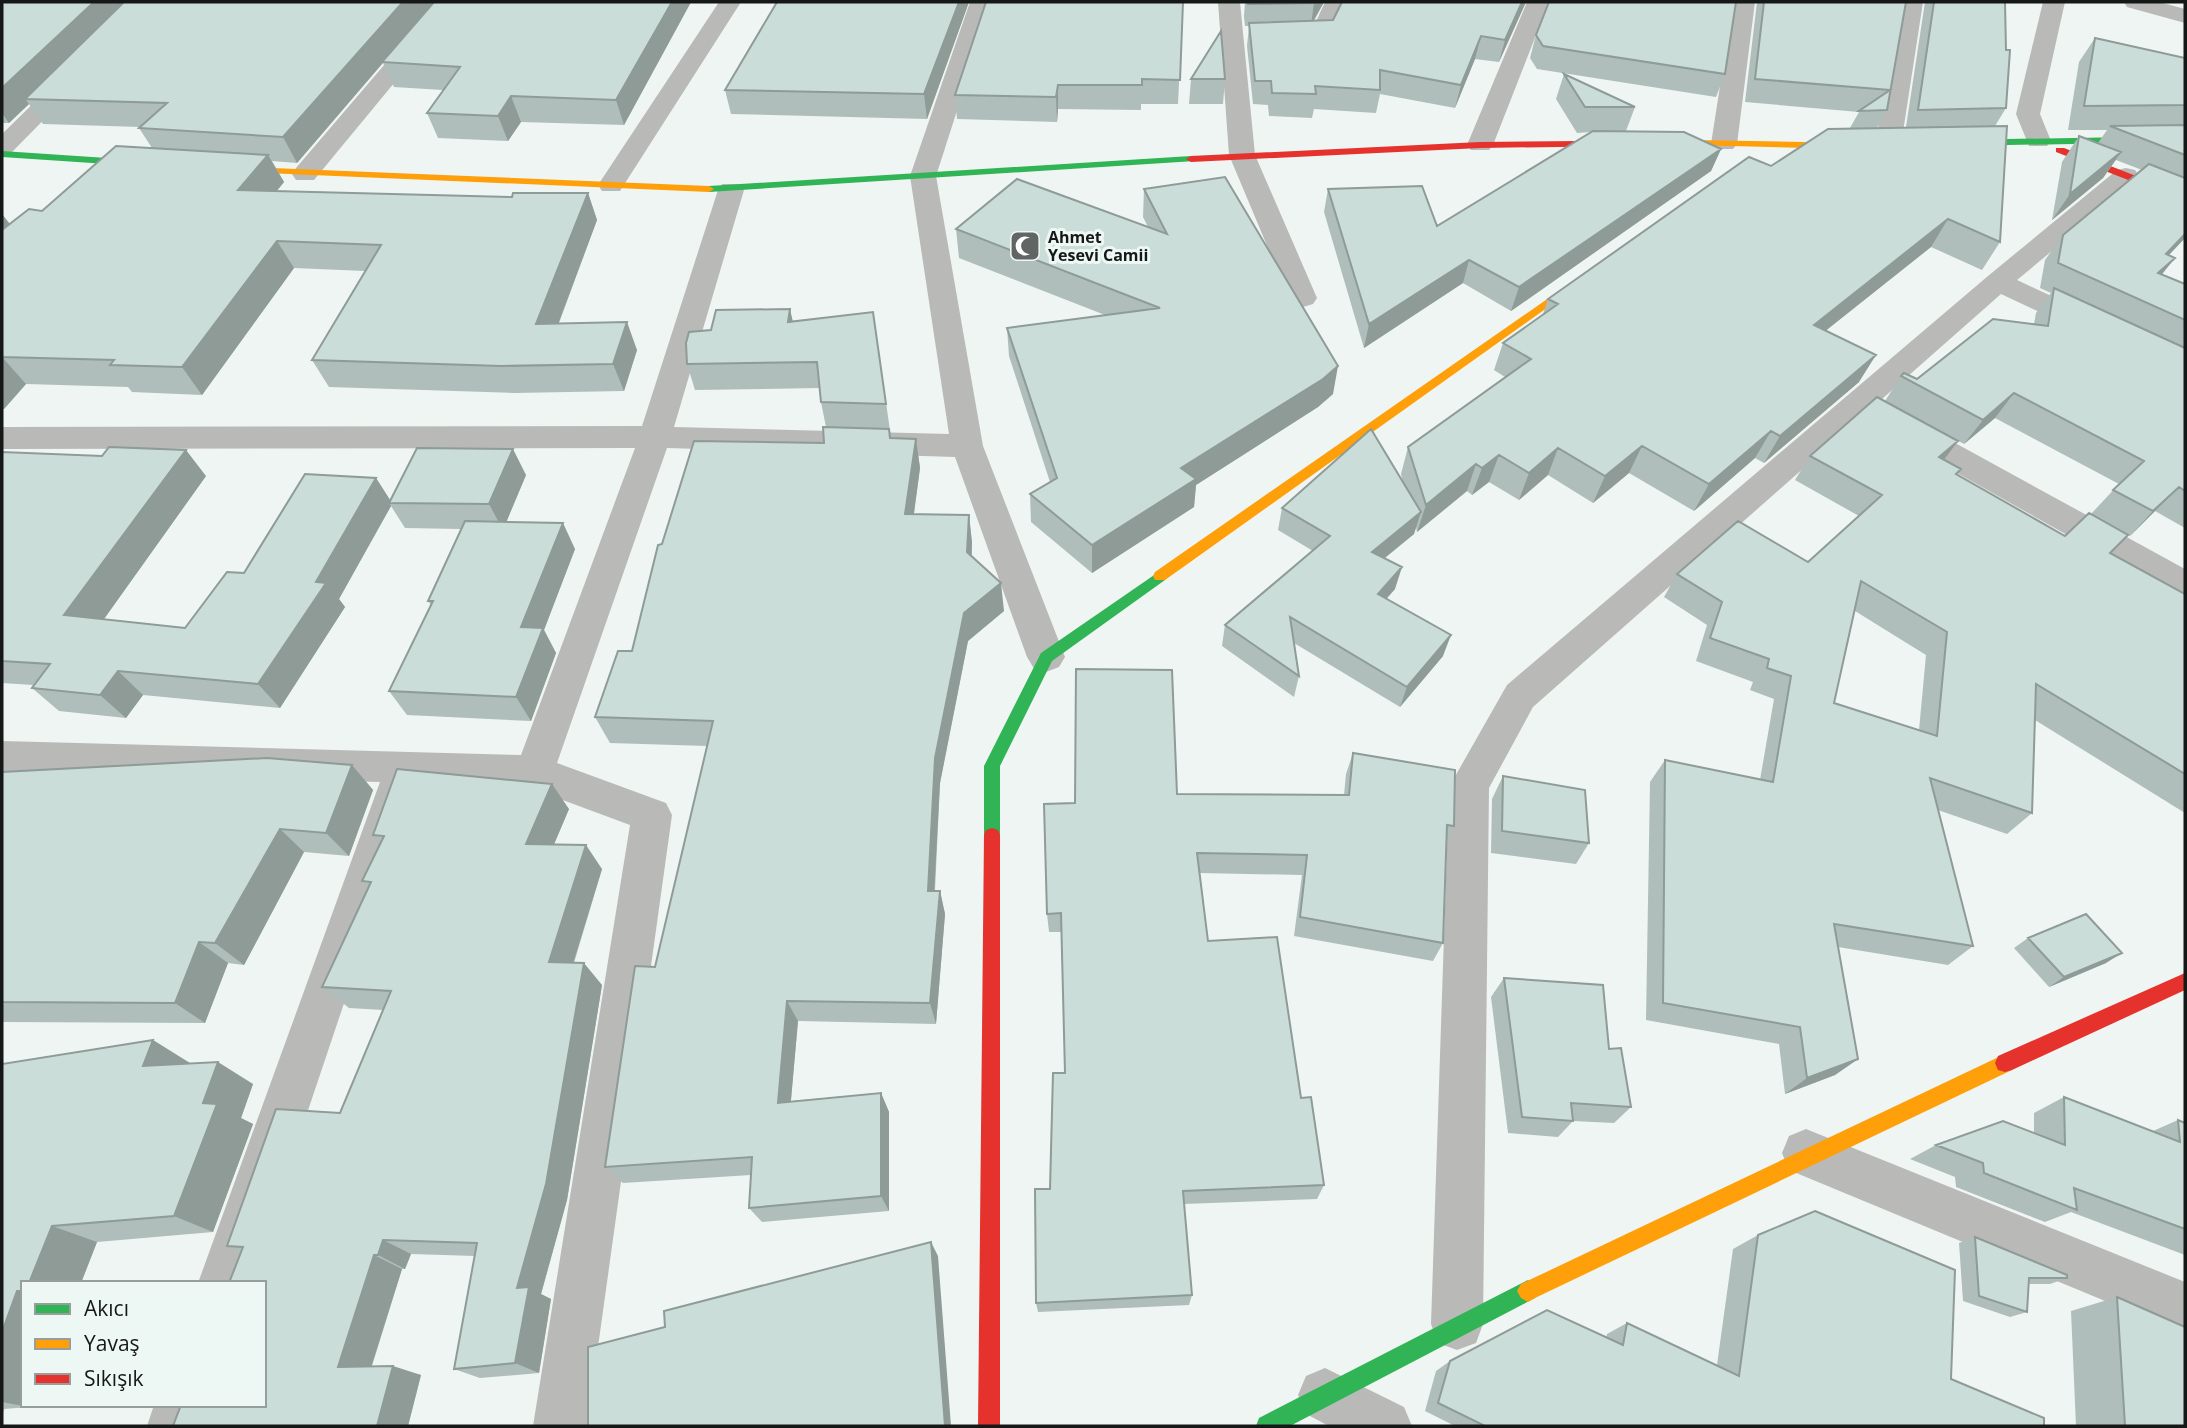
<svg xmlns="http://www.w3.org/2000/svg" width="2187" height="1428" font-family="'Open Sans',sans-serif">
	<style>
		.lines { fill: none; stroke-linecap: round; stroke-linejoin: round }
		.street { fill: #b9b9b8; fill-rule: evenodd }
		.fast { fill: #30b455; fill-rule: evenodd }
		.slow { fill: #ff9f0a; fill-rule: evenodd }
		.jam { fill: #e5322d; fill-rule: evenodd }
		.wall { fill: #afbeba; fill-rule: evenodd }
		.shaded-wall { fill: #8e9b97 }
		.building { fill: #cbddd8; stroke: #8e9b97; stroke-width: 2; fill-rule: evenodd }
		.labels { text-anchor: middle; stroke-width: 6; stroke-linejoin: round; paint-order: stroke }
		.far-poi-label { font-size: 16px; font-weight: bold; fill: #151817; stroke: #edf7f4; text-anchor: start }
	</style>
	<rect width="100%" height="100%" fill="#eff5f3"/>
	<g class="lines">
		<path class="street" d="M137,2H160L11,153L2,156V134Z
			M438,2H461L314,180H296L292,174L296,168Z
			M719,2H741L620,191H602L598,185Z
			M970,2H992L936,176L983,446L1065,657L1059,667L1046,672L1033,667L1027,657L955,457L667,448L557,763L666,803L672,815L587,1426H533L630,825L533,789L411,783L415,792L250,1283H198L380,782L2,773V741L521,755L635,448L2,449V427L642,426L718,190L722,184H740L744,190L674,427L949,434L910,176Z
			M1218,2H1240L1255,155L1317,298L1313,304L1303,307L1293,304L1289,298L1229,155Z
			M1325,2H1347L1329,40H1277L1274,35L1277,30L1313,28Z
			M1527,2H1549L1493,145L1489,150H1471L1467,145Z
			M1733,2H1755L1737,144L1733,149H1715L1711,144Z
			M1901,2H1923L1901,145L1897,150H1879L1875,145Z
			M2043,2H2065L2040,114L2051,141L2047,146H2029L2016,114Z
			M2124,2H2159L2185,9V23L2127,7Z
			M2126,168L2135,170L2139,176L2135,182L2017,280L2185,358V380L2001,294L1533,707L1489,788L1483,1324L1476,1343L1457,1350L1438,1343L1431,1324L1449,787L1507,685L1988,276L2117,170Z
			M1904,418L1915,421L2185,569V598L2172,594L1893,437L1888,429L1893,421Z
			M1806,1129L2185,1282V1334L1789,1170L1782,1153L1789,1136Z
			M1325,1368L1404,1407L1412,1426H1329L1306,1414L1298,1395L1306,1376Z
			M154,1405H208L201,1426H147Z"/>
		<path class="fast" d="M2185,136V142L1953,146L1948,143L1953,140Z
			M2,151L152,161L157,164L152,167L2,157Z
			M1191,156L1195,157V161L709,192L704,189L709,186Z
			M1160,571L1165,572L1167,576L1165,580L1052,661L1000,766V835L998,840L992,842L986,840L984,835V766L1041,653Z
			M1528,1280L1535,1284L1539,1291L1535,1298L1290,1426H1256L1259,1418Z"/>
		<path class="slow" d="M1693,140L1854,143L1859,146L1854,149L1689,145L1688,143Z
			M226,166L709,186L714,189L709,192L222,171L221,169Z
			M1589,270L1595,273L1593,275L1165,580H1155L1153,576L1155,572Z
			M2005,1054L2012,1056L2015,1063L2012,1070L1535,1298L1528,1302L1521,1298L1517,1291L1521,1284Z"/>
		<path class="jam" d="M1693,140L1698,143L1697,145L1480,148L1191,162L1186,159L1191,156L1480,142Z
			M2056,148H2064L2185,195V202L2056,152Z
			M992,828L998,830L1000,835V1426H978L984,835L986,830Z
			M2185,973V990L2012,1070L2005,1072L1998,1070L1995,1063L1998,1056Z"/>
	</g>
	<path class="wall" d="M2,2H691L624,125L521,122L508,141L438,138L427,113L443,90L394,87L383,63L297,163L272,161L284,182L277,191L512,197L588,193L597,220L559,323L637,350L624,391L514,393L329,387L312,360L365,271L294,268L202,395L132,392L128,387L26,384L4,409H2V214L10,224L42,211L152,148L139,128L140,127L43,124L29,104L9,123H2Z
		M777,2H969L927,119L731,114L725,90Z
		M1183,2L1178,104H1141V110L1058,109L1057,122L957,119L955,95Z
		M1245,2H1324L1314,21L1333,20L1526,2L1499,62L1475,59L1455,108L1380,94L1376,113L1314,109L1312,118L1269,116L1268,105L1253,104L1247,46L1249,26H1245L1244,16Z
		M1757,2H1906L1887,110L1877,128L1906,127L1925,2H2005L2006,108L1995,126L2000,242L1982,270L1931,247L1826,330L1859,382L1764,463L1755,458L1694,511L1629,473L1593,503L1548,475L1519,500L1489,482L1472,495L1467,491L1417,532L1416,527L1414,534L1385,558L1395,589L1387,598L1443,656L1400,707L1294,643L1299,676L1294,697L1222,646L1225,625L1313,551L1278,530L1282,508L1403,484L1401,474L1408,447L1505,377L1494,370L1503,343L1543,314L1548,299L1771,166L1850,128L1859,112L1745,102Z
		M1536,35L1725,74L1716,97L1537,69L1530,58Z
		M2095,38L2185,58V238L2169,255L2162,275L2185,284V528L2155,511L2130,536L2091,514L2119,484L1995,418L1964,444L1885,401L1901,376L1917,379L2034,324L2036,313L2051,293L2040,288L2045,260L2063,235L2142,170L2116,160L2103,178L2052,220L2062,162L2079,136L2098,143L2107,130H2068L2079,62Z
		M1564,74L1635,107L1626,131L1721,149L1711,171L1511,311L1463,283L1364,348L1324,212L1328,189L1437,226L1591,132L1577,133L1556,99Z
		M1191,79H1225L1223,104H1189Z
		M1144,189L1333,394L1318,407L1196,485L1194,507L1092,573L1031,522L1030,494L1050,482L1009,356L1007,328L1105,315L959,258L956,229L1148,227L1143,217Z
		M793,321L877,338L891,438L916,439L920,468L914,514L969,515L972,543V556L1004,611L968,641L940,783L935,891H940L945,914L936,1024L798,1021L791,1101L881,1093L889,1112V1211L762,1222L749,1208L751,1175L623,1183L605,1167L655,967L707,746L610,743L595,717L632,651L662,544L824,443L826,427L821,402L820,388L695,390L687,364Z
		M2,452L206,476L104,619L185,628L244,573L376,478L390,500L526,475L506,522L575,549L544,630L556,653L531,721L407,715L389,691L431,605L428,601L461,529L405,528L391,506L339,599L345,607L280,708L143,695L126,718L59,711L32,688L33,685L2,683Z
		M1810,456L1944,460L1961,469L1957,474L2065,536L2110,554L2185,594V813L2035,720L2032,813L2007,834L1938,810L1973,946L1948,965L1838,947L1858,1059L1835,1075L1785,1094L1779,1044L1646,1020L1650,782L1665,760L1760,780L1774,699L1750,690L1753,682L1696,661L1707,625L1664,597L1677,574L1808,562L1859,516L1795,480ZM1855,611L1926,655L1919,730L1834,703Z
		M1353,753L1454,826L1447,842L1443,943L1433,961L1294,936L1302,875L1200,873L1208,941L1301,1098L1324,1185L1317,1199L1184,1204L1192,1295L1189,1305L1038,1312L1036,1303L1065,1073L1061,932H1049L1047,914L1075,803L1177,794L1344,795L1346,774Z
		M352,765L373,790L349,856L304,852L244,965L228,963L205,1023L2,1022V772Z
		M1503,776L1589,843L1576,864L1491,853L1492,799Z
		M569,809L554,844L602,869L574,963L602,985L567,1200L541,1294L551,1299L539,1373L480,1378L454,1369L475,1256L411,1254L405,1269H402L372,1366L421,1375L408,1426L241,1252L227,1246L340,1113L383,1010L349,1008L322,987L368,887L362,881L381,844L373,835Z
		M2028,938L2106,963L2049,987L2014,948Z
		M1504,978L1609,1049L1631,1107L1614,1123L1573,1121L1558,1137L1508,1133L1491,997Z
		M153,1040L190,1064L253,1084L241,1118L253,1124L213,1232L97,1242L81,1283H23V1405L29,1407L4,1409L2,1417V1064Z
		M2064,1097L2153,1131L2178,1120L2185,1123V1255L2071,1212L2045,1222L1956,1187L1955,1177L1910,1159L1936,1145L2034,1133V1113Z
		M1758,1235L1951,1379L2044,1426H1455L1425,1411L1436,1371L1450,1361L1606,1338L1607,1334L1627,1323L1717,1365L1733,1249Z
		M1975,1237L2067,1278L2050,1284H2028L2027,1312L2010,1317L1963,1301L1959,1243Z
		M2117,1297L2185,1426H2076L2071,1311Z"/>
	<path class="shaded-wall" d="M94,2H135L25,99L29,104L9,123L2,113V88Z
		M403,2H435L297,163L283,137Z
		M672,2H691L624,125L616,100Z
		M959,2H969L927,119L924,94Z
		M1315,2H1324L1311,25L1314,3Z
		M1522,2H1526L1499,62L1505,40Z
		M1481,36L1475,59L1455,108L1461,85Z
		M1058,85V109L1057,122L1056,97Z
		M511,96L521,122L508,141L498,116Z
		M1721,149L1711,171L1511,311L1519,287Z
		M2121,152L2103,178L2052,220L2070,194Z
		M268,155L284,182L255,217L238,190Z
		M588,193L597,220L548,351L536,324Z
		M2,214L15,231L2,242Z
		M1948,219L1931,247L1799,352L1814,325Z
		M2185,234V238L2146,279L2166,254Z
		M277,241L294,268L202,395L182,367Z
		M2175,258L2155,283L2158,273Z
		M1469,260L1463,283L1364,348L1369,324Z
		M790,309L796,335L788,322Z
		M627,322L637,350L624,391L613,364Z
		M1876,355L1859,382L1764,463L1780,436Z
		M2,357L26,384L4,409L2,406Z
		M1338,366L1333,394L1318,407L1196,485L1194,507L1092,573V545L1181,468Z
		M2014,393L1995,418L1964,444L1983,420Z
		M1771,431L1755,458L1694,511L1709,484Z
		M916,439L920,468L910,542L905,514Z
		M1958,441L1940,465L1939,457Z
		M1642,446L1629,473L1593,503L1605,476Z
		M1558,448L1548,475L1519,500L1529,473Z
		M513,449L526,475L503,530L489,504Z
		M186,450L206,476L89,640L64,615Z
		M1499,455L1489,482L1472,495L1482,468Z
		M1476,464L1467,491L1417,532L1426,505Z
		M376,478L392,503H389L391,506L339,599L345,607L280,708L258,684L316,582Z
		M2179,487L2130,536L2153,511Z
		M1421,512L1414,534L1366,573L1372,552Z
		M969,515L972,543L970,580L967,552Z
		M563,523L575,549L544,630L556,653L531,721L516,697L521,627Z
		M1402,567L1395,589L1372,615L1378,594Z
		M1001,583L1004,611L968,641L940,783L933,914L928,891L935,758L964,613Z
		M1451,635L1443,656L1400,707L1407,687Z
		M118,671L143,695L126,718L100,695Z
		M352,765L373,790L349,856L326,833Z
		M552,784L569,809L544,868L526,844Z
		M280,829L304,852L244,965L215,943Z
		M586,845L602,869L567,983L549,962Z
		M940,891L945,914L936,1024L930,1003Z
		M199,942L228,963L205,1023L175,1003Z
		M2122,953L2106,963L2049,987L2064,977Z
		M584,963L602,985L567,1200L541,1294L551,1299L539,1373L515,1363L517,1288Z
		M787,1001L798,1021L789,1121L778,1103Z
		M153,1040L190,1063L181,1088L143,1066Z
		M1858,1059L1835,1075L1785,1094L1807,1078Z
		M218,1062L253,1084L241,1118L253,1124L213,1232L174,1216L203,1103Z
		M881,1093L889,1112V1211L881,1196Z
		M52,1226L97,1242L81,1283H29Z
		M383,1240L411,1254L405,1269L378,1255Z
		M931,1242L938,1256L951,1426H945Z
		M374,1255L402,1269L368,1377L338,1367Z
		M17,1291L23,1293V1405H29V1407L2,1402V1332Z
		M393,1366L421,1375L408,1426H377Z"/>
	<path class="building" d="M2,2H94L2,88Z
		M124,2H403L283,137L139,128L167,103L25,99Z
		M434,2H672L616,100L511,96L498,116L427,113L460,67L382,62Z
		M777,2H959L924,94L725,90Z
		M986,2H1183L1180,80L1142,79V85H1058L1056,97L955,95Z
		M1247,2H1315L1314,3L1248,4Z
		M1342,2H1522L1505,40L1481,36L1461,85L1380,70V90L1315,86L1316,94L1272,93L1271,81H1255L1249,23L1333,20Z
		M1549,2H1736L1725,74L1543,46L1536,35Z
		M1764,2H1906L1887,110L1859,111L1890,90L1755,79Z
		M1934,2H2005L2006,50H2010L2006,108L1918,110Z
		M1221,31L1225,79H1191Z
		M2095,38L2185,58V105L2084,106Z
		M1564,74L1635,107H1585Z
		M2185,125V155L2110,126Z
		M2007,126L2000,242L1948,219L1814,325L1876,355L1780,436L1771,431L1709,484L1642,446L1605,476L1558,448L1529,473L1499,455L1482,468L1476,464L1426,505L1408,447L1531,359L1503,343L1558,304L1548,299L1749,157L1771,166L1828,129Z
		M1593,131L1684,132L1721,149L1519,287L1469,260L1369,324L1328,189L1422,186L1437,226Z
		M2079,136L2121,152L2070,194Z
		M116,146L268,155L238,190L512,197L513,193H588L536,324L627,322L613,364L501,366L312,360L381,245L277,241L182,367L110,365L114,360L2,357V230L29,209L42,211Z
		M2149,164L2185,178V234L2166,254L2175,258L2158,273L2185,284V320L2058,263L2063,235Z
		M1225,177L1338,366L1323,379L1181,468L1196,479L1092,545L1030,494L1057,478L1007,328L1160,308L956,229L1017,179L1167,234L1144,189Z
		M2054,288L2185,348V491L2179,487L2153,511L2113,490L2144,461L2014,393L1983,420L1901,376L1904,373L1917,379L1993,319L2048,326Z
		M790,309L788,322L873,312L886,404L821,402L817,362L687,364L686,343L689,332L711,330L716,310Z
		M1877,397L1958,441L1939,457L1961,469L1956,474L2065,536L2089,513L2128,535L2110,553L2185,594V774L2036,684L2032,813L1930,778L1973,946L1834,924L1858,1059L1807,1078L1800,1027L1663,1003L1665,760L1773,782L1791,676L1767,668L1769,659L1710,638L1722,602L1677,574L1738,521L1808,562L1882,495L1810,456ZM1861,581L1947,632L1937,736L1834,703Z
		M823,427L889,429L890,438L916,439L905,514L969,515L967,552L1001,583L964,613L935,758L928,891H940L930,1003L787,1001L778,1103L881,1093V1196L749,1208L752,1157L605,1167L635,966L655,967L713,721L595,717L618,651H632L658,545L662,544L694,441L824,443Z
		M1371,429L1421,512L1372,552L1402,567L1378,594L1451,635L1407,687L1290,617L1299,676L1225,625L1330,536L1282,508Z
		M109,447L186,450L64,615L185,628L227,572L244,573L305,474L376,478L316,582L326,583L258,684L118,671L100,695L32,688L50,664L2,661V452L102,456Z
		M417,448L513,449L489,504L389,503Z
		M465,521L563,523L521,627L543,628L516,697L389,691L433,601H428Z
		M1076,669L1172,670L1177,794L1349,795L1353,753L1455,770L1454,826L1447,825L1443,943L1300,917L1307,855L1197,853L1208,941L1277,937L1301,1098L1311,1097L1324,1185L1183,1191L1192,1295L1036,1303L1035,1189H1050L1053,1073H1065L1061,913L1047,914L1044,804L1075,803Z
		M267,758L352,765L326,833L280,829L215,943L199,942L175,1003L2,1002V772Z
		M397,769L552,784L526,844L586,845L549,962L584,963L546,1184L517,1288L529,1287L515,1363L454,1369L477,1243L383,1240L378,1255H374L338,1367L393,1366L377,1426H173L181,1405H264V1283H229L243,1247L227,1246L276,1109L340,1113L391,991L322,987L371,882L362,881L384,836L373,835Z
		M1503,776L1585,790L1589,843L1502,831Z
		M2086,914L2122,953L2064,977L2028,938Z
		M1504,978L1603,985L1609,1049L1621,1048L1631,1107L1571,1103L1573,1121L1522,1117Z
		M153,1040L143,1066L218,1062L203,1103L217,1104L174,1216L52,1226L29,1283H23V1291H17L2,1332V1064Z
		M2064,1097L2180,1142L2178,1120L2185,1123V1229L2074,1188L2077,1210L1984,1173L1983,1163L1936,1145L2003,1121L2065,1145Z
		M1815,1211L1955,1270L1951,1379L2044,1418V1426H1485L1438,1403L1450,1361L1547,1310L1623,1345L1627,1323L1739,1376L1758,1235Z
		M1975,1237L2067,1275V1278H2029L2027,1312L1979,1296Z
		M931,1242L945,1426H588V1347L665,1327L664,1311Z
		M2117,1297L2185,1327V1426H2125Z"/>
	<defs>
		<g id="mosque-square" transform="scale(1.575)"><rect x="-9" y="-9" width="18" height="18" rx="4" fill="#616564" stroke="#edf7f4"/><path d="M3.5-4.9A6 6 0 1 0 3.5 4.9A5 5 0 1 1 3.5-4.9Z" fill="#fff"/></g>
	</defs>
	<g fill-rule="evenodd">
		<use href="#mosque-square" x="1025" y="246"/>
	</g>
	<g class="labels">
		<g class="far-poi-label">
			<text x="1048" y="243">Ahmet<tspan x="1048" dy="18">Yesevi Camii</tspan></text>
		</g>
	</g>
	<rect width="2187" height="1428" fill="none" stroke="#151817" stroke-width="7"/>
	<rect x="21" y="1281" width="245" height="126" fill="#edf7f4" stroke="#979e9c" stroke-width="2"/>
	<rect x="35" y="1304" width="35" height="10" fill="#30b455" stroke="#979e9c" stroke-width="2"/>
	<text x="84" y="1316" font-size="21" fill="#151817">Akıcı</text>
	<rect x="35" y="1339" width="35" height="10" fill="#ff9f0a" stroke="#979e9c" stroke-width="2"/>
	<text x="84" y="1351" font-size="21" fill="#151817">Yavaş</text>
	<rect x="35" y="1374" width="35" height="10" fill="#e5322d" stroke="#979e9c" stroke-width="2"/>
	<text x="84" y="1386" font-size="21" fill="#151817">Sıkışık</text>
</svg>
